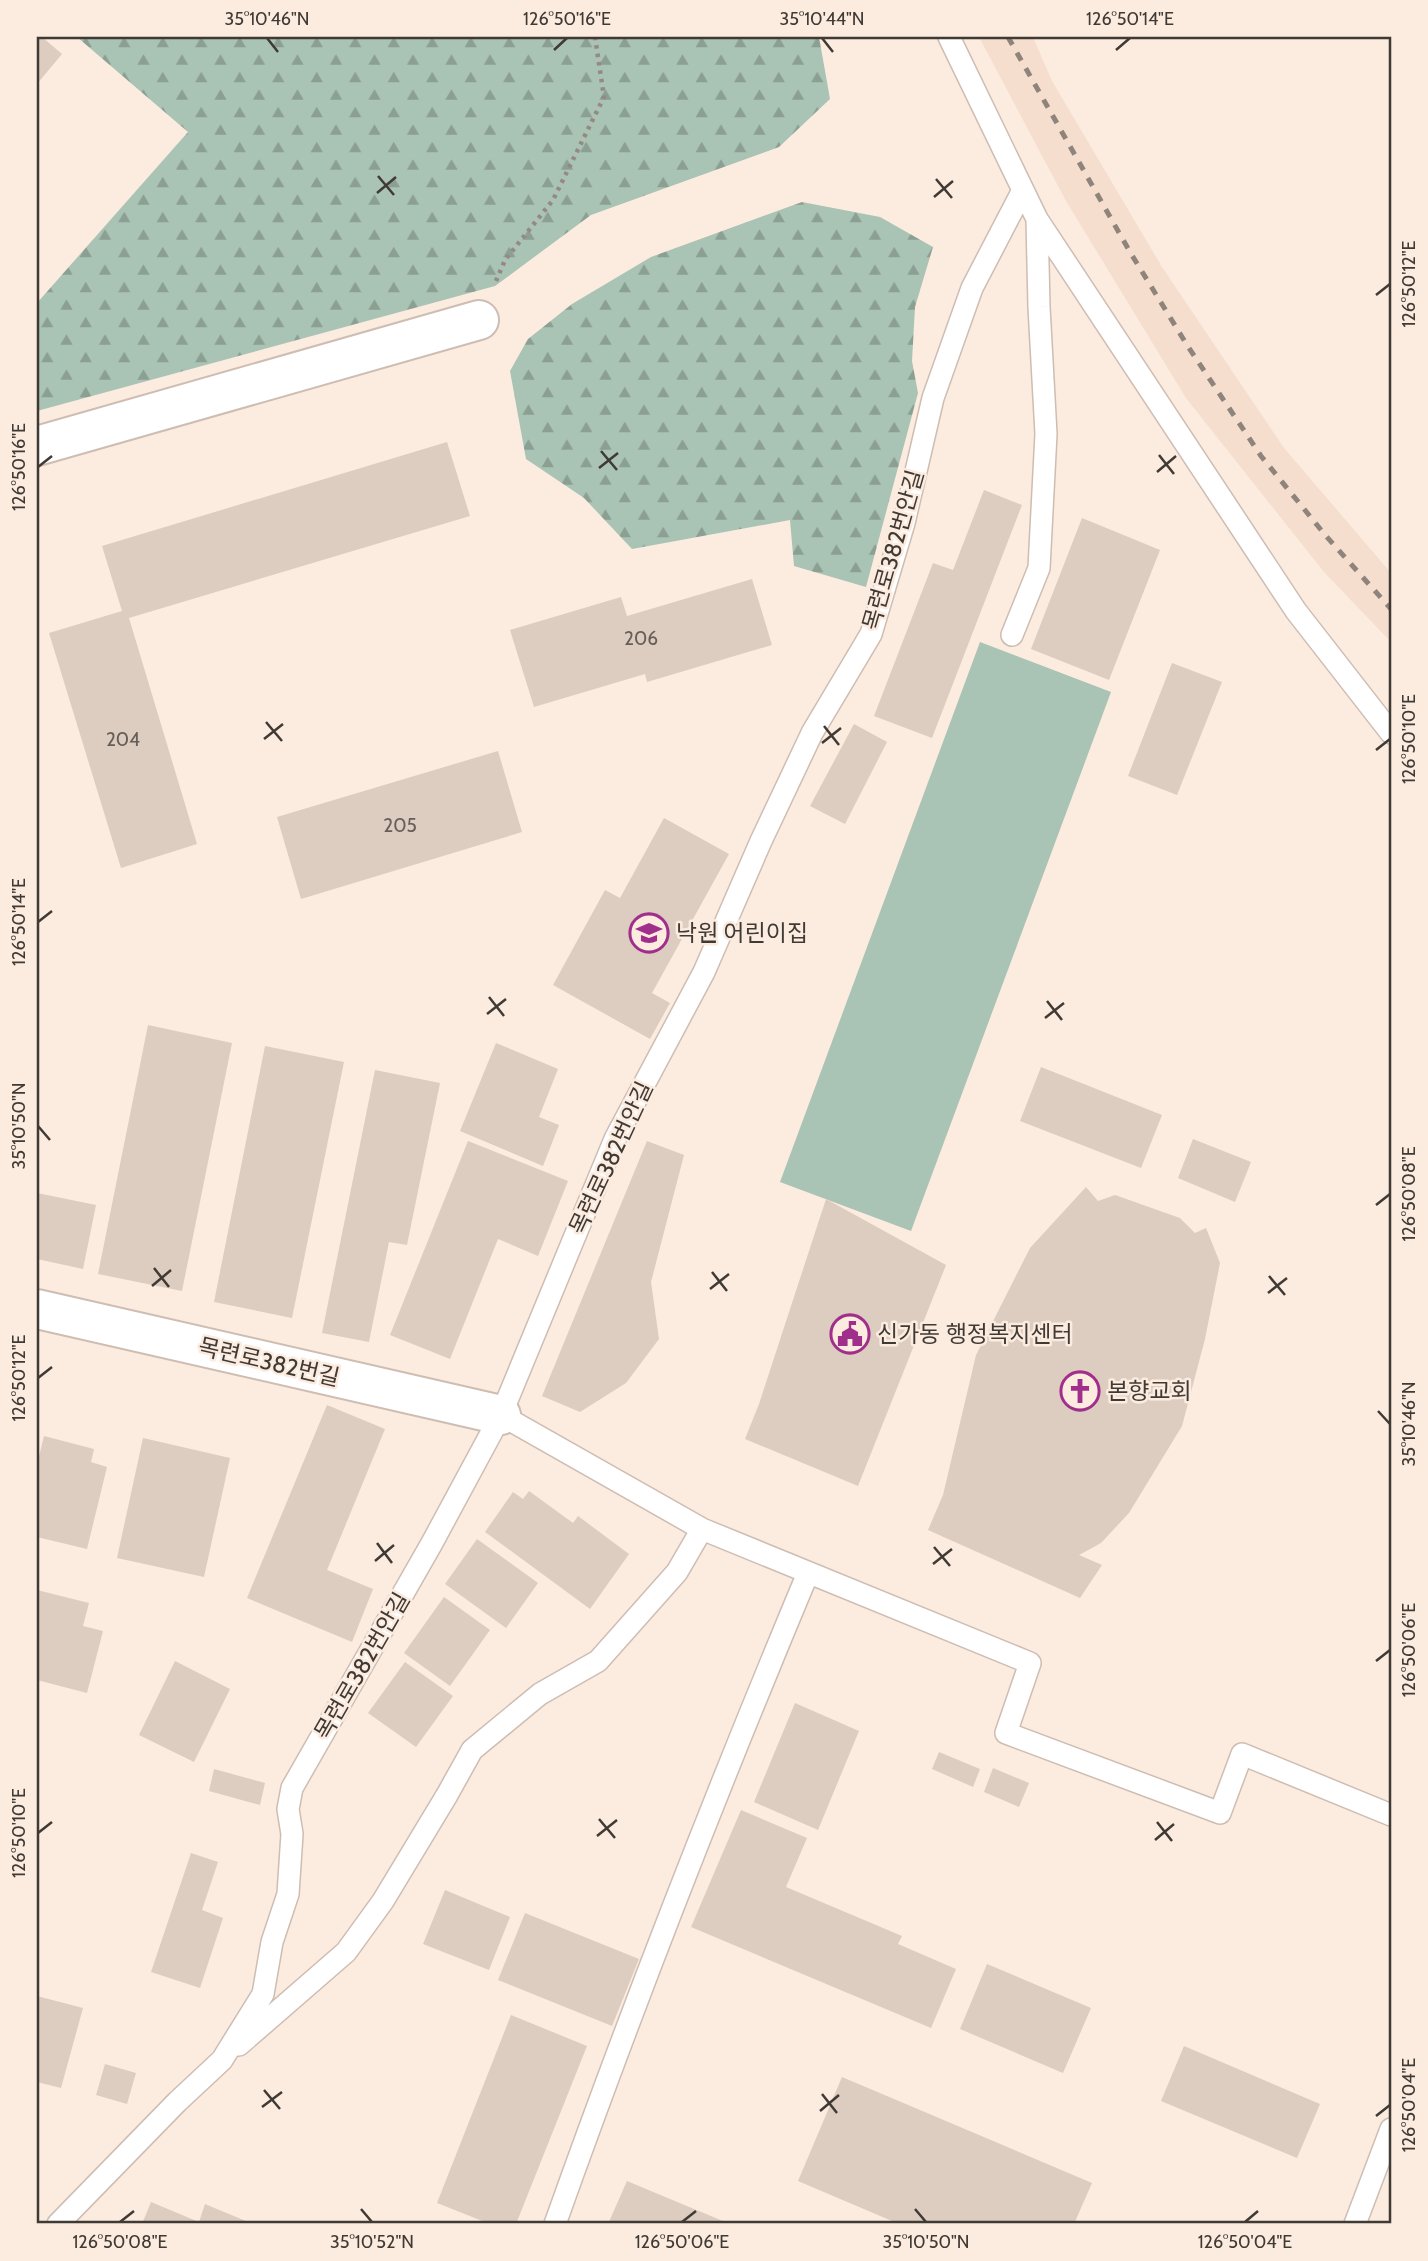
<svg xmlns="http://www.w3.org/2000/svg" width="1428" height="2261" font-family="Cabin,'Noto Sans KR',sans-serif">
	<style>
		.built { fill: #f5decd }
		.forest { fill: url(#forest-firs) }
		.pitch { fill: #a9c3b4 }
		.building { fill: #ddccc0 }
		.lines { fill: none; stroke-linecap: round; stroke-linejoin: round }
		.service-casing { stroke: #cebdb2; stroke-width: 24 }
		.minor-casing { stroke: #cebdb2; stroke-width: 42 }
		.path { stroke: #958a82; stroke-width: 4.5; stroke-dasharray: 3.5 5; stroke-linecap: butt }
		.service { stroke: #fff; stroke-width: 21 }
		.minor { stroke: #fff; stroke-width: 38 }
		.rail { stroke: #8f847c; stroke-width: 5; stroke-dasharray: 9 9; stroke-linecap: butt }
		.ticks { fill: none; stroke: #403a35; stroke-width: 2.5 }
		.labels { text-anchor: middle; stroke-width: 5; stroke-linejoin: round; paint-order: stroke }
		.number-label { font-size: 19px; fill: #675e58 }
		.street-label { font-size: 23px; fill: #403a35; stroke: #fcebdf }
		.poi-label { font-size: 23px; fill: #403a35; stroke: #fcebdf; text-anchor: start }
		.neatline { fill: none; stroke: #403a35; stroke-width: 2.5 }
		.ticks-label { font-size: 18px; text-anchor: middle; fill: #403a35 }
	</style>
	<defs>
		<pattern id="forest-firs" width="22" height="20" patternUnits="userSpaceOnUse" patternTransform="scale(1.75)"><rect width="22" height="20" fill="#a9c3b4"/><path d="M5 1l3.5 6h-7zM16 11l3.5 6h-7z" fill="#8b9f93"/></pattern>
	</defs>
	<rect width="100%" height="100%" fill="#fcebdf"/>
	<path class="built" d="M979,37H1033L1052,81L1162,267L1284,448L1391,573V642L1324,572L1186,398L1066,201Z"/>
	<path class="forest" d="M77,37H819L830,99L779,147L591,215L495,286L37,411V303L188,132Z
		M802,202L880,217L933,247L915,307L912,361L918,393L866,587L794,566L790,520L632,549L584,498L526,459L510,371L528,339L572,304L651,257Z"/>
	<path class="pitch" d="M980,642L1111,692L911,1231L780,1182Z"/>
	<path class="building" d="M37,37H42L62,54L37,84Z
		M447,442L470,516L129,618L197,844L121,868L49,633L122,611L102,546Z
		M984,490L1022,505L932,738L874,716L933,563L953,570Z
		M1082,518L1160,550L1109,680L1031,649Z
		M752,579L772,645L647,682L645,674L534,707L510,630L621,597L627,616Z
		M1172,663L1222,682L1177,795L1128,776Z
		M854,724L887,742L845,824L810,806Z
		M498,751L522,832L301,899L277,817Z
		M664,818L729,854L652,993L670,1003L650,1039L553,985L605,890L620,898Z
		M148,1025L232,1043L182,1291L98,1274Z
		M496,1043L558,1069L539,1117L559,1125L543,1166L460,1131Z
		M265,1046L344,1062L292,1318L214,1302Z
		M1041,1067L1162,1115L1141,1168L1020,1121Z
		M375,1070L440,1083L407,1245L389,1242L369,1342L322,1333Z
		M1193,1139L1251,1162L1235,1202L1178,1178Z
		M468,1141L568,1181L538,1256L498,1239L450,1359L390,1335Z
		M647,1141L684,1155L651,1282L659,1339L626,1383L580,1412L542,1396Z
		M1086,1187L1098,1201L1115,1195L1180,1218L1195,1233L1206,1228L1220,1263L1205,1339L1182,1426L1129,1513L1101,1543L1079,1555L1102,1565L1080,1598L928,1530L943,1495L976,1355L1030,1248Z
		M37,1193L96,1205L83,1269L37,1259Z
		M826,1199L946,1265L858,1486L745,1439L759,1404Z
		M327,1405L385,1429L327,1570L373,1589L352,1642L247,1598Z
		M44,1436L94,1449L91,1462L107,1467L87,1549L37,1537V1465Z
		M143,1438L230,1458L204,1577L117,1558Z
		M529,1491L573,1523L578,1516L629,1554L590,1609L485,1532L513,1492L523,1499Z
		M477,1539L538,1583L506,1628L445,1584Z
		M37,1590L89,1603L83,1626L103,1631L87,1693L37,1680Z
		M444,1597L490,1630L450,1686L404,1653Z
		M175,1661L230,1689L194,1762L139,1735Z
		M405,1662L453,1696L416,1747L368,1713Z
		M795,1703L859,1731L818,1830L754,1802Z
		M939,1752L980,1769L973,1787L932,1769Z
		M993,1768L1029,1783L1019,1807L984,1792Z
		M214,1769L265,1783L260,1805L209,1791Z
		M741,1810L807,1838L786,1887L902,1936L898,1944L956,1969L931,2028L691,1927Z
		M191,1853L218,1862L202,1910L223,1918L200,1988L151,1972Z
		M445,1890L510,1917L489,1970L423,1944Z
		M525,1913L639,1959L612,2026L498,1980Z
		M987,1964L1091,2008L1063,2073L960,2029Z
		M37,1996L83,2008L61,2088L37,2082Z
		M511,2015L587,2046L516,2224H490L437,2203Z
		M1184,2046L1320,2104L1297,2158L1161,2101Z
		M105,2064L136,2073L127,2104L96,2095Z
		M842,2077L1092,2183L1074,2224H899L798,2181Z
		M627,2181L730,2224H608Z
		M151,2202L199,2222L205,2204L253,2224H142Z"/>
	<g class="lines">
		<g class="service-casing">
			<path id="service" d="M949,37L1037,219L1296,611L1391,733
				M1012,635L1039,568L1046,434L1039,307L1037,220
				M501,1415L702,1529L1030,1663L1006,1733L1220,1813L1242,1754L1391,1815
				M239,2045L346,1952L383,1901L447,1795L472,1750L540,1694L598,1661L677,1572L702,1529
				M58,2224L177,2102L222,2060L263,1994L272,1942L288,1894L292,1834L288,1809L292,1788L432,1543L501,1415L615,1139L704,972L761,841L812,733L871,634L904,523L933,398L972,288L1023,190
				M555,2224C633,2005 718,1788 808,1573
				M1355,2224L1391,2129"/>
		</g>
		<g class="minor-casing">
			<path id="minor" d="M37,446L479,320
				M37,1309L501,1415"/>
		</g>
		<path class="path" d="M496,281L505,260L553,200L604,97L595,37"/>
		<use href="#service" class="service"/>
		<use href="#minor" class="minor"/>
		<path class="rail" d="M1008,37L1130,252L1187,345L1261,456L1326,536L1391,609"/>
	</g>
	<path class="ticks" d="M267,38L278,52M822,38L833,52M554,50L567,38M1116,50L1130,38M378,176L394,195M936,179L952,198M377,193L396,177M934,197L953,181M1376,295L1390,284M601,451L617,470M1159,455L1174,474M38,467L52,456M599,468L618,453M1157,472L1176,456M266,722L282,741M824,726L839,745M264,739L283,724M822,743L841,728M1376,750L1390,739M38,922L52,911M489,997L504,1016M1047,1001L1062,1020M487,1014L506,999M1045,1018L1064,1003M38,1126L50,1140M1376,1205L1390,1194M154,1268L169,1287M712,1272L727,1291M1269,1276L1285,1295M152,1286L171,1270M710,1289L729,1274M1268,1293L1287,1278M38,1378L52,1367M1378,1411L1390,1424M377,1543L392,1563M934,1547L950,1566M375,1561L394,1545M933,1564L952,1549M1376,1661L1390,1650M599,1819L615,1838M1157,1822L1172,1841M38,1833L52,1822M597,1836L617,1820M1155,1840L1174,1824M264,2090L280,2109M822,2094L837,2113M262,2107L282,2092M820,2111L839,2095M1376,2116L1390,2105M361,2209L372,2222M915,2209L926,2222M120,2222L134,2211M682,2222L696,2211M1245,2222L1258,2211"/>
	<defs>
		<g id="school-ring" transform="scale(2.0125)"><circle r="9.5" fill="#fcebdf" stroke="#a02f8b" stroke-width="1.5"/><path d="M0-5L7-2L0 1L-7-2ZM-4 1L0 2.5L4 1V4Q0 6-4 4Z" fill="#a02f8b"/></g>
		<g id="civic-ring" transform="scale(2.0125)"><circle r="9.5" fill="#fcebdf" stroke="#a02f8b" stroke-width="1.5"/><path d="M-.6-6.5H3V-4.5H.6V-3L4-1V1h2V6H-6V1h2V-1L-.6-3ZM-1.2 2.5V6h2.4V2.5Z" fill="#a02f8b"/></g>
		<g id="church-ring" transform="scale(2.0125)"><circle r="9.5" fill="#fcebdf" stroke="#a02f8b" stroke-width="1.5"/><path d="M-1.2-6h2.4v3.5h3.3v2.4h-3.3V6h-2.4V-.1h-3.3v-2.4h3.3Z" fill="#a02f8b"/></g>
	</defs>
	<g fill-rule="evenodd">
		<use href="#school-ring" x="649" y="933"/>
		<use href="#civic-ring" x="850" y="1334"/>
		<use href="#church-ring" x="1080" y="1391"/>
	</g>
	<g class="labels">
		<g class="number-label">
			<text x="641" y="645">206</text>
			<text x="123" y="746">204</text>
			<text x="400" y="832">205</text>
		</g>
		<g class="street-label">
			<text transform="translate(893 550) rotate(-74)" y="8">목련로382번안길</text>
			<text transform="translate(611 1158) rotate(-65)" y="8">목련로382번안길</text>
			<text transform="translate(269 1362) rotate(13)" y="8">목련로382번길</text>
			<text transform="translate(362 1666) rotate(-60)" y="8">목련로382번안길</text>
		</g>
		<g class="poi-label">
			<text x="676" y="941">낙원 어린이집</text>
			<text x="877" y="1342">신가동 행정복지센터</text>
			<text x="1107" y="1399">본향교회</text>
		</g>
	</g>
	<rect width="1428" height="2261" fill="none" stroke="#fcebdf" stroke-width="77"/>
	<rect x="38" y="38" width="1352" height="2184" class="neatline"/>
	<g class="ticks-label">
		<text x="267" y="25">35°10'46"N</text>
		<text x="567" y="25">126°50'16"E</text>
		<text x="822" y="25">35°10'44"N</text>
		<text x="1130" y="25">126°50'14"E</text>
		<text transform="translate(1409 284) rotate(-90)" y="6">126°50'12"E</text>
		<text transform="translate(19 467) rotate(-90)" y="6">126°50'16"E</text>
		<text transform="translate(1409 739) rotate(-90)" y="6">126°50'10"E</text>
		<text transform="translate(19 922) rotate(-90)" y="6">126°50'14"E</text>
		<text transform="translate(19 1126) rotate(-90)" y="6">35°10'50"N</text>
		<text transform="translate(1409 1194) rotate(-90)" y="6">126°50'08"E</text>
		<text transform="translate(19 1378) rotate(-90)" y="6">126°50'12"E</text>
		<text transform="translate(1409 1424) rotate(-90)" y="6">35°10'46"N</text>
		<text transform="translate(1409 1650) rotate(-90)" y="6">126°50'06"E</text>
		<text transform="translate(19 1833) rotate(-90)" y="6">126°50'10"E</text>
		<text transform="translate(1409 2105) rotate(-90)" y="6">126°50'04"E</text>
		<text x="120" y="2248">126°50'08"E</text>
		<text x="372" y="2248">35°10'52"N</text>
		<text x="682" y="2248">126°50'06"E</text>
		<text x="926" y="2248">35°10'50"N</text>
		<text x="1245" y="2248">126°50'04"E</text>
	</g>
</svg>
